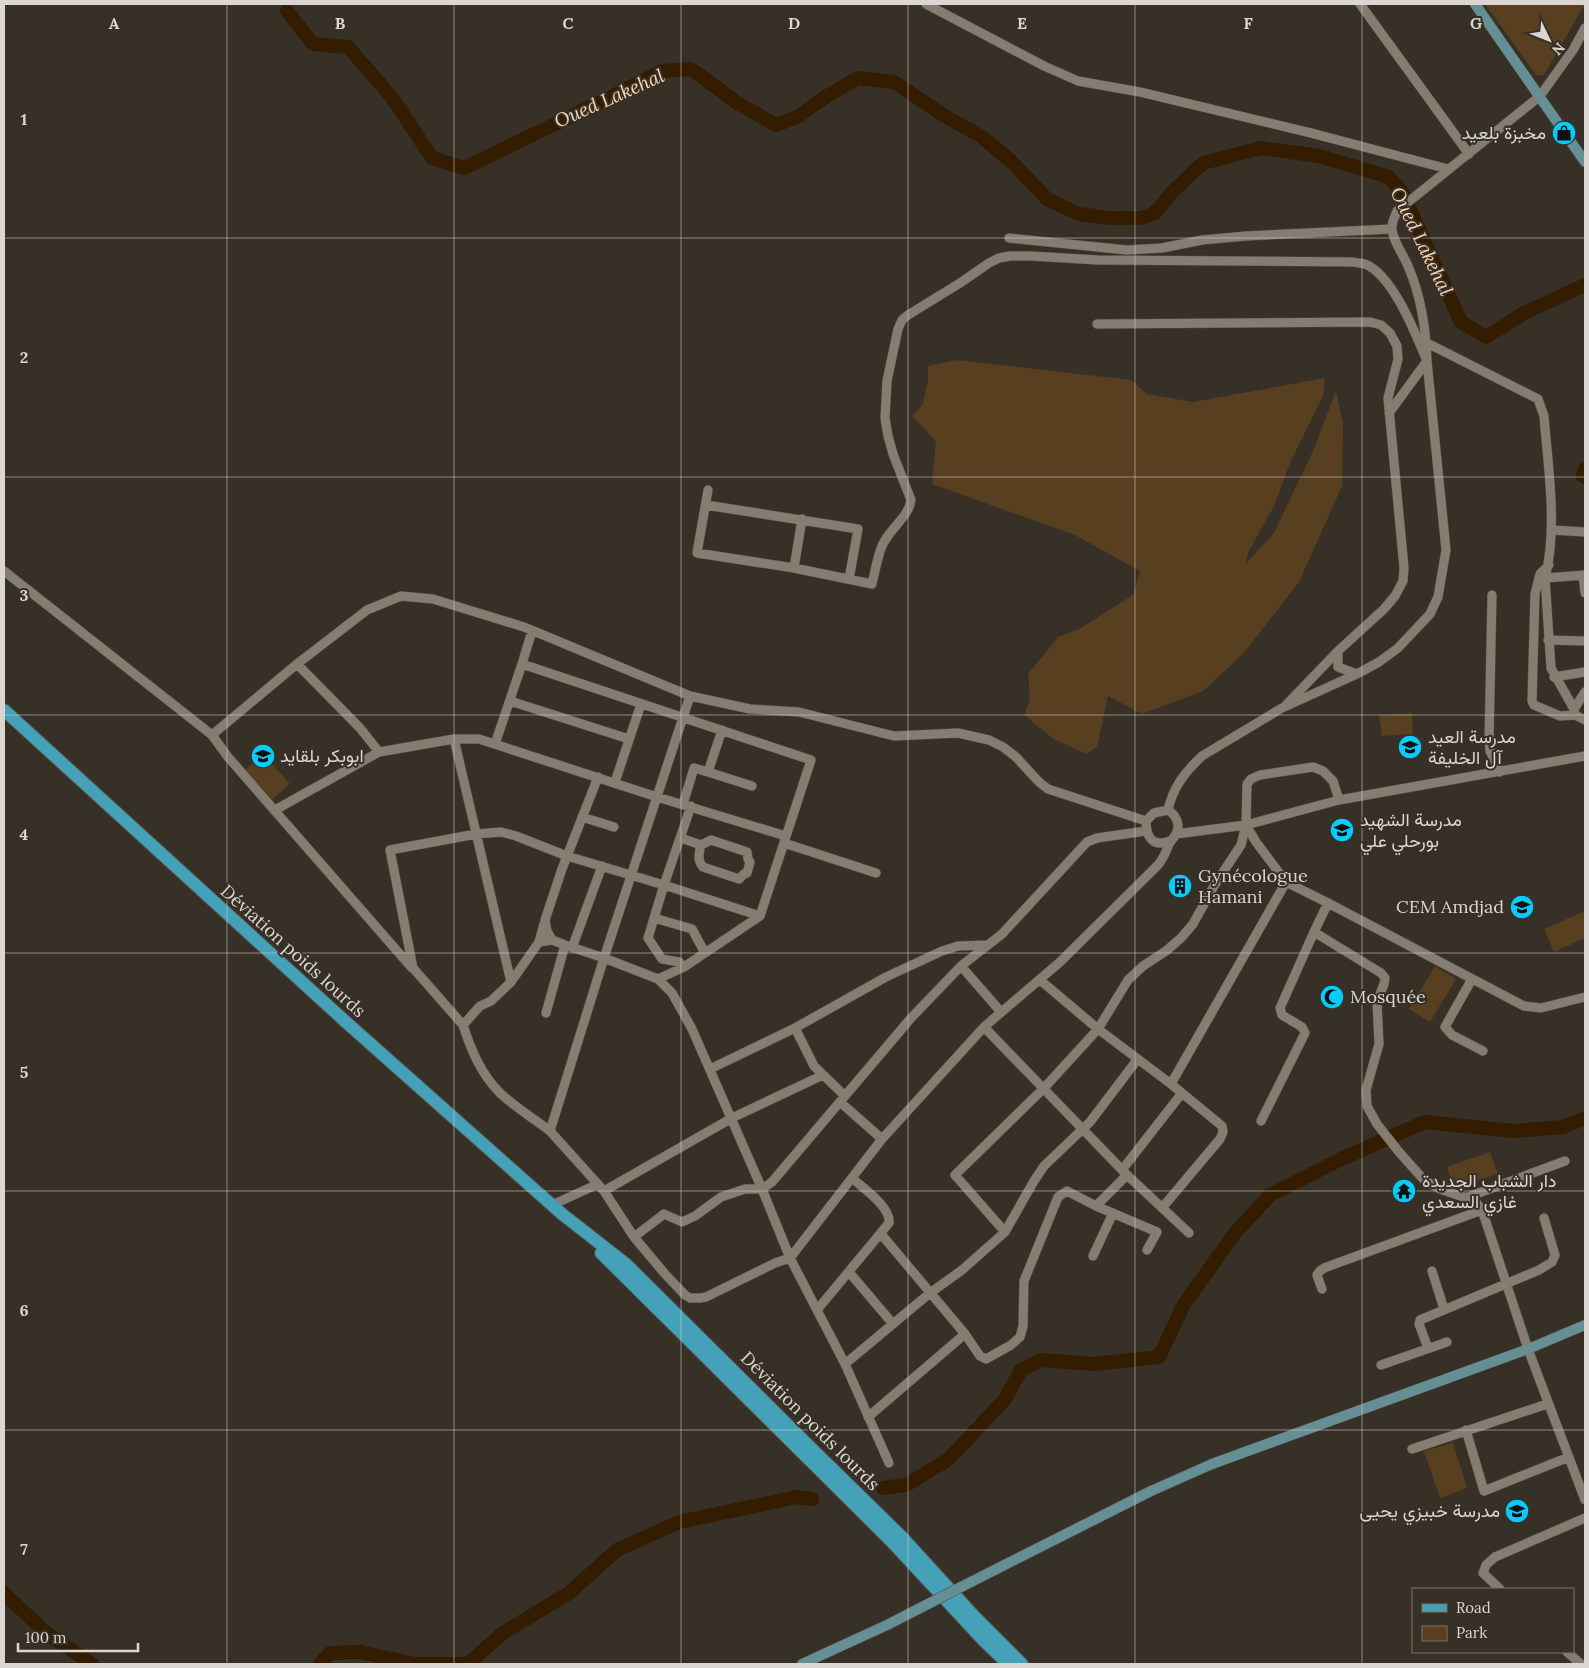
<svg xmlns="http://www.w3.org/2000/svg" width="1589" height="1668" font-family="Lora,Vazirmatn,serif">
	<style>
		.green { fill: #583f20 }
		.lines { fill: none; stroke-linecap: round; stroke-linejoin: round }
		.river { stroke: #331c00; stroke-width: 14 }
		.minor-casing { stroke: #534d46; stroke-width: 10 }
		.secondary-casing { stroke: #534d46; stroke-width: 11 }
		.primary-casing { stroke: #534d46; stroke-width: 14 }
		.minor { stroke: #857c72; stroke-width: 9 }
		.secondary { stroke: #658f94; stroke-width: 10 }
		.primary { stroke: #44a1b7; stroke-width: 12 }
		.secondary-bridge-casing { stroke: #534d46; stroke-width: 11; stroke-linecap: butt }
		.secondary-bridge { stroke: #658f94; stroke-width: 10 }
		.grid { fill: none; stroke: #dbd6d1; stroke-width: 1; stroke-opacity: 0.55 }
		.labels { text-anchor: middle; stroke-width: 4; stroke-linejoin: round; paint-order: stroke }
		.poi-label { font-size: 18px; fill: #dbd6d1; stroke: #373027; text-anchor: start }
		.street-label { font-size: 18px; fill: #dbd6d1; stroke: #373027 }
		.water-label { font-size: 19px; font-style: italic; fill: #f7d6b1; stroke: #373027 }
		.grid-label { font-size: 16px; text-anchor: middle; font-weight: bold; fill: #dbd6d1; stroke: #373027; stroke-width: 4; stroke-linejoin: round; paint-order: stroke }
	</style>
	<rect width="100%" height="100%" fill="#373027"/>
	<path class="green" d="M1485,4H1585L1544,75H1536Z
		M957,360L1131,380L1147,394L1193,402L1325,378L1323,396L1290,463L1274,506L1248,553L1246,563L1274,533L1313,451L1336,391L1343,424L1342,486L1299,582L1244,653L1203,691L1142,714L1108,696L1097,747L1086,754L1052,738L1024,715L1030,700L1028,674L1058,637L1079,629L1133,595L1140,571L1075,535L932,484L936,441L912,416L923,404L928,380V366Z
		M1412,713L1413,734L1382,736L1379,715Z
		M263,754L290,784L272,800L244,771Z
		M1585,911V938L1554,952L1544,929Z
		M1435,966L1456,979L1430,1022L1409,1009Z
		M1490,1152L1498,1174L1454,1188L1447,1167Z
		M1453,1443L1467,1488L1440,1498L1424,1451Z"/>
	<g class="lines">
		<path class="river" d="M287,11L313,44L348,47L391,96L432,158L464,168L607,99L662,71L691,69L736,102L776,125L797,117L827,96L858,78L894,82L943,115L982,137L1012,162L1047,199L1079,214L1108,218H1141L1155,213L1172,192L1203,163L1261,148L1319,156L1389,177L1402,192L1461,322L1486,337L1526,312L1585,285
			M1585,469L1583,476L1585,477
			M883,1488L906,1485L949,1459L1005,1399L1021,1370L1041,1360L1094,1364L1159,1357L1184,1304L1235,1233L1270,1195L1341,1159L1425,1122L1513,1131L1563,1127L1585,1118
			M4,1593L45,1632L92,1664
			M320,1664L330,1653L360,1652L415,1664H468L503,1633L569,1593L617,1550L679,1522L797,1497L812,1499"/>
		<g class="minor-casing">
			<path id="minor" d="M926,4L1044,66L1078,81L1140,92L1311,133L1448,169
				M1360,4L1469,154
				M1009,238L1127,250L1162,248L1202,240L1246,236L1392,229
				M1097,324L1370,322L1381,325L1390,333L1397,346L1398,359L1388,398L1404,568L1403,581L1395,596L1384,609L1338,651L1286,705
				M1427,343L1538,399L1544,416C1548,467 1558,528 1545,578L1551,668L1574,709L1575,715L1585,720
				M708,490L697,553L794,568L872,584C875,572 877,558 882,546C889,529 909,517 911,500L893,454L888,436L885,418L887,381L898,329L902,320L908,315L960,283L989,263L999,258L1010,256H1031L1098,260L1353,262C1357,263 1361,263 1365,264C1393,275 1416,335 1427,361L1389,413
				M706,505L858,529L849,579
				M1552,530L1585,532
				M1549,565L1540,574L1535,594L1532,701L1534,705L1560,716L1575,715
				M794,568L802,519
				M4,571L212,735L297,664L367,610L401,596L433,599L524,627L690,696L750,709L799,712L894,736L958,733L989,740L1003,747L1016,757L1039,782L1048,789L1146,821
				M1583,575L1585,593
				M1545,578L1585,575
				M1492,595L1489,741L1490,751L1500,772
				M1548,640L1585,641
				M1338,651V667L1357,674
				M297,664L360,728L379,752
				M522,664L532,631
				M1554,677L1585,672
				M690,696L604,958L550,1131L604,1191L634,1237L665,1274L685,1295L690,1298H700L706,1297L775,1263L790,1258L882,1139L984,1027L1060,962L1158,865C1164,858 1166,852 1169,844C1171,840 1174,838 1176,834C1181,825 1176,815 1168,810L1154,813L1146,821C1146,836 1152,848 1170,841
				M510,701L629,739
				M1574,709L1585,692
				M722,730L708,772L752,786
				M212,735L228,757L412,968
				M495,744L522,664L811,760L760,916
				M615,782L641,704
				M683,804L694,768L708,772
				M275,810L379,752L454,739
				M1168,810C1173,787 1185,772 1202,756L1282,708L1357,674L1379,662L1398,648L1430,614L1438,597L1446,550L1427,361C1426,329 1421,296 1408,266C1403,254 1394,243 1392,230C1391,223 1395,217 1397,211L1540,96L1573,50L1585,28
				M582,817L614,827
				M1176,834L1246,825
				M681,838L701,845L711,840L747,852L748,859L750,862L747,873L744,874L739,879L703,867C697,860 699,853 701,845
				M784,843L876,873
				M1328,903L1286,882L1256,842L1246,825L1339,800L1585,756
				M552,940L547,931L545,920L562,869L598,777
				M539,942L552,940L565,945L546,1013
				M565,945L604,958L658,979L684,967L760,916L664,885L691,806
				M572,948L602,866
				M961,966L1001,1012
				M684,967L679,962L662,959L648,938L654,918L692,929L705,953
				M658,979L672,993L692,1029L762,1189L790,1258L845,1364L889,1463
				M1472,979L1445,1027L1452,1035L1483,1051
				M1040,980L1098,1029L1171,1084L1222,1126L1223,1132L1220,1139L1162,1208
				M511,982L539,942L544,924
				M1585,997L1541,1008L1524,1006L1328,903L1314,932L1381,973L1385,978L1384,984L1377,1002L1379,1044L1366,1090L1367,1106L1377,1124L1399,1152L1424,1180L1440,1189L1475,1201L1482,1210L1528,1349L1585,1500
				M463,1025L413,968L390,850L476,834L501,832L516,836L567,856L664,885L654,918
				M984,1027L1127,1175L1189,1233
				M795,1028L814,1066L845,1096
				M710,1069L795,1028L886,977L942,951L958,946L987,945
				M1171,1084L1286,882
				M840,1102L882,1139
				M1261,1121L1305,1033L1302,1027L1282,1015L1280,1008L1314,932
				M550,1131C534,1119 515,1107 500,1093C481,1074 471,1050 463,1025L480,1006L491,1001L511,982L454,739H479L657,797L786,836
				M1122,1170L1182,1093
				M604,1191L732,1118L823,1075
				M1465,1198L1565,1161
				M552,1205L598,1184
				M1096,1206L1127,1175
				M1005,1232L955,1175L1044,1088L1098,1029L1128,980L1143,966L1166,951L1181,938L1193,924L1214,886L1241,845L1246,825L1247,784L1251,779L1260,775L1313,767L1323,771L1333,781L1339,800
				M881,1234L965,1334L980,1356L986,1359L1011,1345L1020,1337L1023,1326L1024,1281L1058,1197L1067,1191L1096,1206L1157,1232L1147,1250
				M634,1237L664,1214L682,1222L695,1216L721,1197L745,1189H762L772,1182L911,1018L961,966L1002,934L1087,842L1097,838L1146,831
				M1093,1256L1113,1213
				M1432,1271L1444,1309
				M849,1272L893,1324
				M1322,1289L1317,1275L1320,1271L1324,1268L1482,1210
				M817,1310L889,1223C891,1207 864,1189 852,1178
				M1428,1348L1419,1324L1420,1320L1539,1270L1552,1262L1555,1255L1544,1218
				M845,1364L930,1293L962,1270L1005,1232L1034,1181L1044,1166L1090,1122L1137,1060
				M1381,1365L1447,1342
				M868,1417L965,1334
				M1466,1430L1484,1491L1569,1457
				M1412,1449L1547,1404
				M1500,1589L1483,1573L1486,1565L1495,1557L1585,1518
				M1567,1652L1581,1664"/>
		</g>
		<g class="secondary-casing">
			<path id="secondary" d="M1475,4L1585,162
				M961,1587L1151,1491L1212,1464L1528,1349L1585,1325
				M802,1664L887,1625L928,1604"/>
		</g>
		<g class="primary-casing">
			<path id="primary" d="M4,710L347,1023L562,1214L626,1264L804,1441L902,1537L974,1616L1022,1664
				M601,1253L891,1541L983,1640L1008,1664"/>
		</g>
		<use href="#minor" class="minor"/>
		<use href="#secondary" class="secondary"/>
		<use href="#primary" class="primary"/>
		<g class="secondary-bridge-casing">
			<path id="secondary-bridge" d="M928,1604L961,1587"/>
		</g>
		<use href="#secondary-bridge" class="secondary-bridge"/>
	</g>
	<path class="grid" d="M227,4V1664M454,4V1664M681,4V1664M908,4V1664M1135,4V1664M1362,4V1664M4,238H1585M4,477H1585M4,715H1585M4,953H1585M4,1191H1585M4,1430H1585"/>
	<defs>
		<g id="shop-disc" transform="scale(1.25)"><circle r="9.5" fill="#08cbfa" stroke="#373027"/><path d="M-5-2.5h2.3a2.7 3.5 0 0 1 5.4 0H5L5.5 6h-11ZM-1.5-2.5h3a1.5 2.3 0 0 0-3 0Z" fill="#111"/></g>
		<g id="school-disc" transform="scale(1.25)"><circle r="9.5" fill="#08cbfa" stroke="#373027"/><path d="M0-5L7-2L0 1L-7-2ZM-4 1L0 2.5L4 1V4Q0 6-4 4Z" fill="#111"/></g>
		<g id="building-disc" transform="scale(1.25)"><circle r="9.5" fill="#08cbfa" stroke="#373027"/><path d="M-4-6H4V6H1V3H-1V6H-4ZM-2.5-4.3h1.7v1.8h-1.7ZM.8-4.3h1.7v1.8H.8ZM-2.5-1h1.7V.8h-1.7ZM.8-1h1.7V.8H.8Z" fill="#111"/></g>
		<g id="mosque-disc" transform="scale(1.25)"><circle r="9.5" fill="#08cbfa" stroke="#373027"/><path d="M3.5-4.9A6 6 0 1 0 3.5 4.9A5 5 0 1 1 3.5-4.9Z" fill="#111"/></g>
		<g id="temple-disc" transform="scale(1.25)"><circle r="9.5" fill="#08cbfa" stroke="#373027"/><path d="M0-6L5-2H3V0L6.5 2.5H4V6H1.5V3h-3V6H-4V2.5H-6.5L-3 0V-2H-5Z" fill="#111"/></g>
	</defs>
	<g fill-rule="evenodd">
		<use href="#shop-disc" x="1564" y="133"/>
		<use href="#school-disc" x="1410" y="747"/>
		<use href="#school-disc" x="263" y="756"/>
		<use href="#school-disc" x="1342" y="830"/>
		<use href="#building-disc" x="1180" y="886"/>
		<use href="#school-disc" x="1522" y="907"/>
		<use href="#mosque-disc" x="1332" y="997"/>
		<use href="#temple-disc" x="1404" y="1191"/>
		<use href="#school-disc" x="1517" y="1511"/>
	</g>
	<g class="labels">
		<g class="poi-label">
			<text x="1546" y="139" text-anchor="end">مخبزة بلعيد</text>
			<text x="1428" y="743">مدرسة العيد<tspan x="1428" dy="21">آل الخليفة</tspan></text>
			<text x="280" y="762">ابوبكر بلقايد</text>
			<text x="1360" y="826">مدرسة الشهيد<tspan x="1360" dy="21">بورحلي علي</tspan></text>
			<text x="1198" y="882">Gynécologue<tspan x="1198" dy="21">Hamani</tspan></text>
			<text x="1504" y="913" text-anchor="end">CEM Amdjad</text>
			<text x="1350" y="1003">Mosquée</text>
			<text x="1422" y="1187">دار الشباب الجديدة<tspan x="1422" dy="21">غازي السعدي</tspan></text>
			<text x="1500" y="1517" text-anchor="end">مدرسة خبيزي يحيى</text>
		</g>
		<g class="street-label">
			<text transform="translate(293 951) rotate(42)" y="6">Déviation poids lourds</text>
			<text transform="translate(810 1421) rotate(45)" y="6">Déviation poids lourds</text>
		</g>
		<g class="water-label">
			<text transform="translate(609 98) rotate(-24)" y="7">Oued Lakehal</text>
			<text transform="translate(1422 241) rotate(64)" y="7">Oued Lakehal</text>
		</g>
	</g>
	<g class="grid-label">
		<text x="114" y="29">A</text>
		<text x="340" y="29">B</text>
		<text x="568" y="29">C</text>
		<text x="794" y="29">D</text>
		<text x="1022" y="29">E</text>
		<text x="1248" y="29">F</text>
		<text x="1476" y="29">G</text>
		<text x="24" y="125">1</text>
		<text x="24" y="363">2</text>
		<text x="24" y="601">3</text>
		<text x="24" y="840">4</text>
		<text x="24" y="1078">5</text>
		<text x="24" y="1316">6</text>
		<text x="24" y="1555">7</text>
	</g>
	<rect width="1589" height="1668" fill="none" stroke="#dbd6d1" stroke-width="10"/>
	<rect x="1412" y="1588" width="162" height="65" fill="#373027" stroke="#79726b"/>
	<rect x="1422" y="1604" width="25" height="8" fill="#44a1b7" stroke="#79726b"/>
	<text x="1456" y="1613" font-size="15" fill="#dbd6d1">Road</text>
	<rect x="1422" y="1626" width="25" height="15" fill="#583f20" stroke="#79726b"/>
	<text x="1456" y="1638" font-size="15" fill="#dbd6d1">Park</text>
	<g transform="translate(1549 40) rotate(133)" stroke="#373027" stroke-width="4" paint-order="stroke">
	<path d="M0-4L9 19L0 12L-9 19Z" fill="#dbd6d1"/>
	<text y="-8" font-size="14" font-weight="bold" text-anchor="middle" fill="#dbd6d1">N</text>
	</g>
	<path d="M18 1643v8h120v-8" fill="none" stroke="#dbd6d1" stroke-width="2.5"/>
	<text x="25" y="1643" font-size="15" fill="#dbd6d1" stroke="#373027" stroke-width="4" paint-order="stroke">100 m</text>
</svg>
